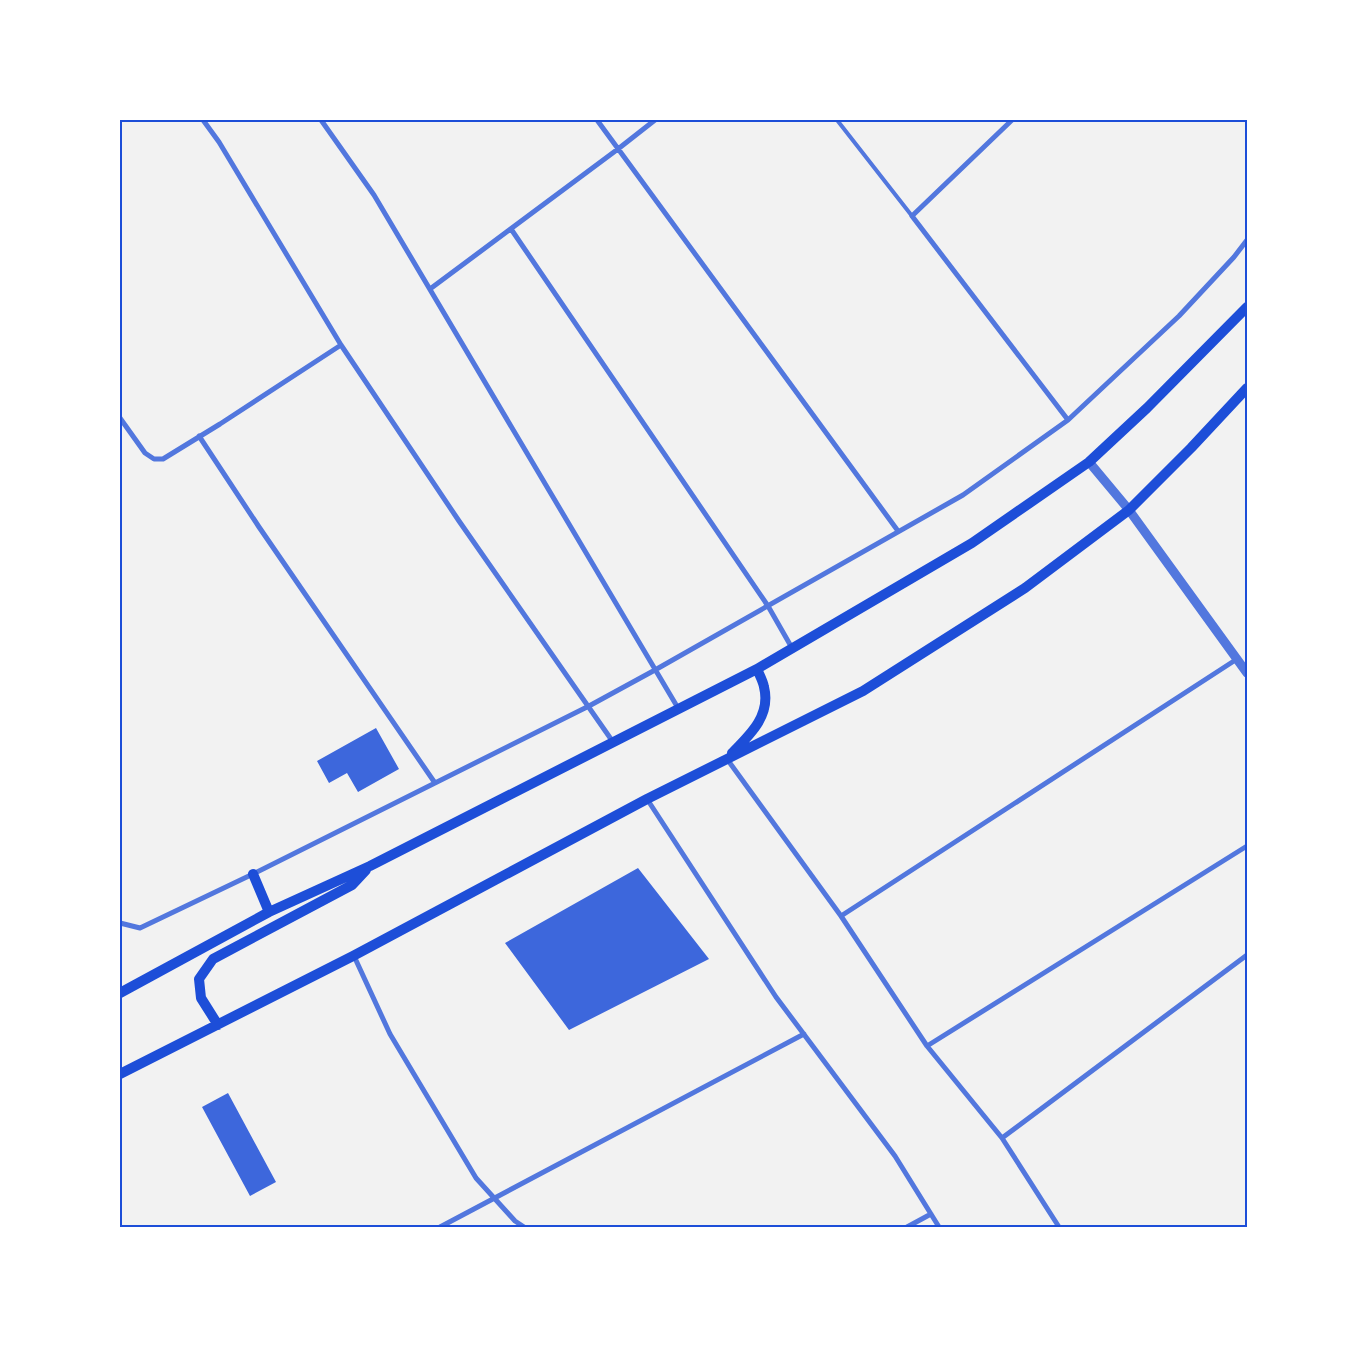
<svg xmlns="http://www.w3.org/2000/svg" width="1367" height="1347" font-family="Mulish,sans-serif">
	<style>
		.building { fill: #3d67dc }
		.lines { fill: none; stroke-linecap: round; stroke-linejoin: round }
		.service { stroke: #5277de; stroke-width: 4 }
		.minor { stroke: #5277de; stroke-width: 5 }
		.tertiary { stroke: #5277de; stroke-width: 9 }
		.secondary { stroke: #1d4ed8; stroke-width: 10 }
		.neatline { fill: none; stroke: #1d4ed8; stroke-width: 2 }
	</style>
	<rect width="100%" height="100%" fill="#f2f2f2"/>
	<path class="building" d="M376,728L399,769L358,792L347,773L329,783L317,761Z
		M638,868L709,959L569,1030L505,943Z
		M228,1093L276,1182L250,1196L202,1107Z"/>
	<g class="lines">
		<path class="service" d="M837,120L912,216"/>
		<path class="minor" d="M203,120L219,142L341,345L459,521L613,742
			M321,120L374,195L678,708
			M597,120L898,531
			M1012,120L912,216L1068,420
			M511,229L768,606L792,648
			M430,289L618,149L655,120
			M120,418L145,453L154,459H163L220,424L341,345
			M199,436L259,527L435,783
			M727,759L841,916L927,1046L1002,1138L1059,1227
			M647,799L776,997L895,1156L939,1227
			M841,916L1237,659
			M120,923L140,928L253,874L589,706L655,670L963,495L1068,420L1179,316L1234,257L1247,240
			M354,956L390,1034L476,1178L515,1221L524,1227
			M927,1046L1247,846
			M1002,1138L1247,955
			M440,1227L804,1034
			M907,1227L931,1214"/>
		<path class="tertiary" d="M1089,462L1129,510L1247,673"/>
		<path class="secondary" d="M732,753C751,734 771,715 764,687C763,681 759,674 757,669
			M253,874L269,912
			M120,993L269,912L370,866L757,669L972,543L1089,462L1147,408L1247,307
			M218,1025L201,998L199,979L213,959L352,885L366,870
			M120,1074L353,956L647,799L863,691L1025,588L1129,510L1191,448L1247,388"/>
	</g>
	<rect width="1367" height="1347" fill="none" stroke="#ffffff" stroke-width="242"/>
	<rect x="121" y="121" width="1125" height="1105" class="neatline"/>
</svg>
